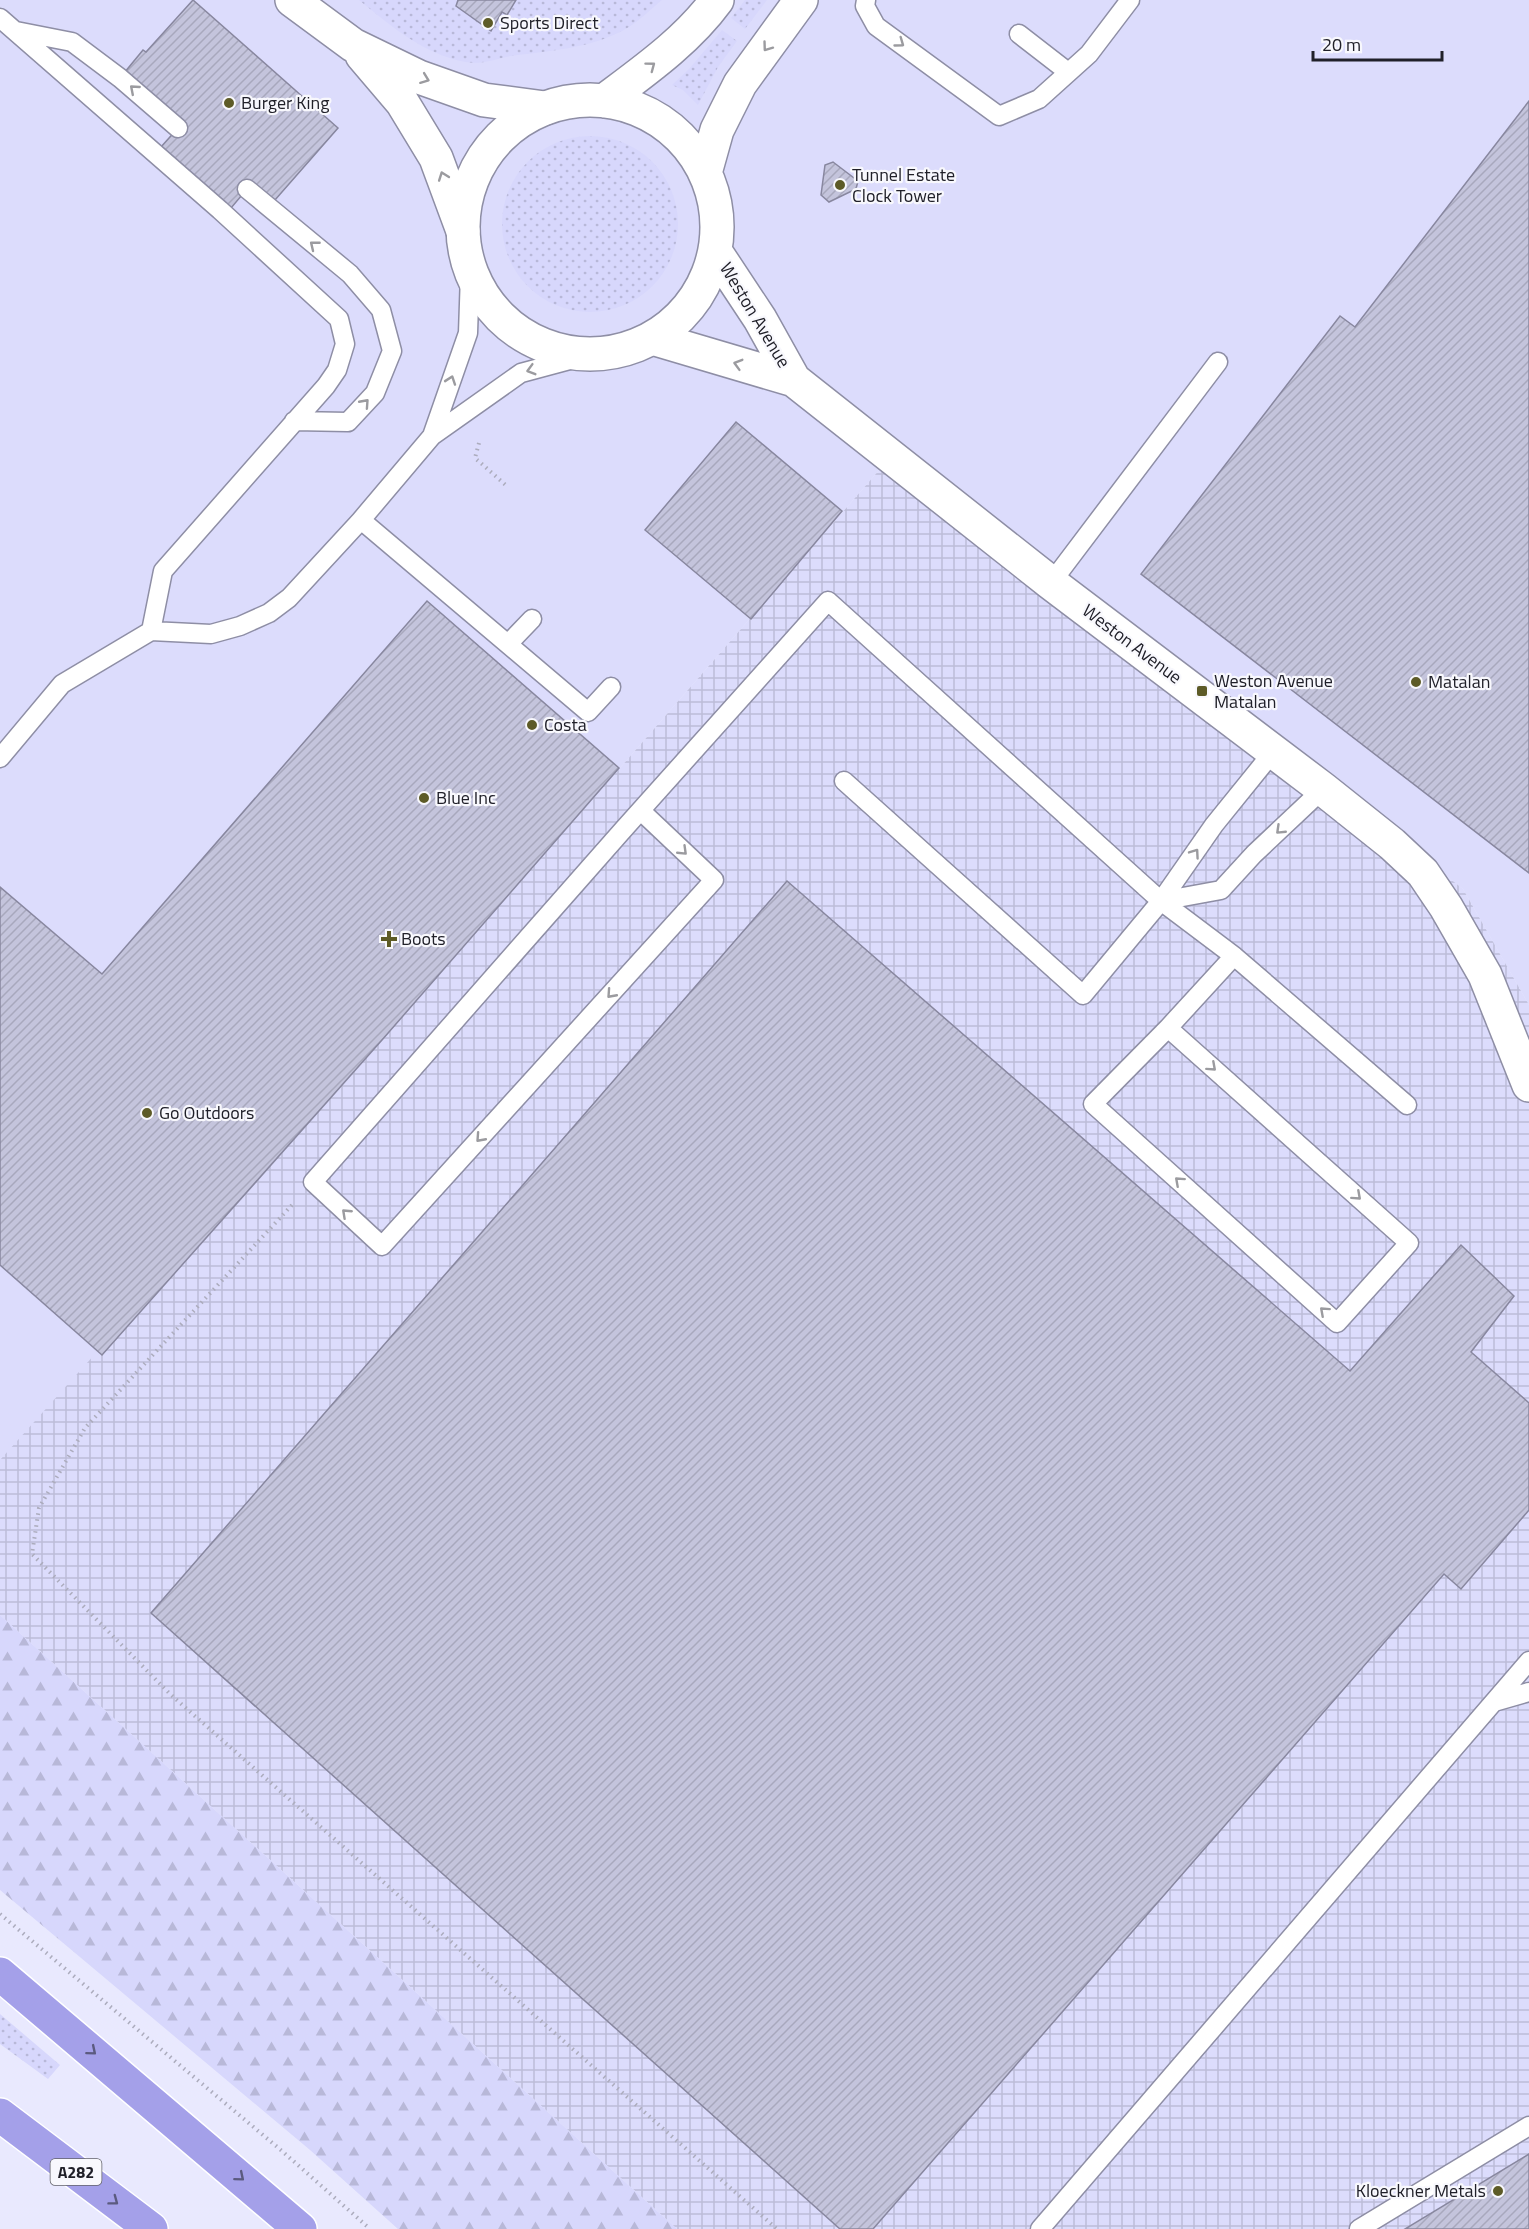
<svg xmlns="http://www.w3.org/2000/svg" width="1529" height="2229" font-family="'Titillium Web',sans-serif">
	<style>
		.built { fill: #dcdcfc }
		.industrial { fill: url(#industrial-grid) }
		.grass { fill: url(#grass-dots) }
		.forest { fill: url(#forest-firs) }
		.building { fill: url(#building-hatch); stroke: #88879f; stroke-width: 1.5 }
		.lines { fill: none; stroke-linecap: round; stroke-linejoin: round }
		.lane-casing { stroke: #8e8ea5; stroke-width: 21 }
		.street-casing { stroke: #8e8ea5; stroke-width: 36 }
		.secondary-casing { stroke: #8e8ea5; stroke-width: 36 }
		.highway-casing { stroke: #fff; stroke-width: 36 }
		.path { stroke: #acacbd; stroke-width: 4; stroke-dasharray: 1.5 4.5; stroke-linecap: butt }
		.lane { stroke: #fff; stroke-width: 18 }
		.street { stroke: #fff; stroke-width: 33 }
		.secondary { stroke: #fff; stroke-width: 33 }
		.highway { stroke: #a4a0e9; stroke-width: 33 }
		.oneway { stroke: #9b9b9f }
		.oneway2 { stroke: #5b5a7f }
		.poi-dot { fill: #5d5b27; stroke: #f8f8fd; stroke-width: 2 }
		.labels { text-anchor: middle; stroke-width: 4.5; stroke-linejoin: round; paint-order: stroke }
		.shield { fill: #f8f8fd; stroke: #616169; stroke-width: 1.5 }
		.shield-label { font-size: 16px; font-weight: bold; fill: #202029 }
		.poi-label { font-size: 18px; fill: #202029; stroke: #f8f8fd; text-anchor: start }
		.street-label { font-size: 18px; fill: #202029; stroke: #f8f8fd }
	</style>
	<defs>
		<pattern id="industrial-grid" width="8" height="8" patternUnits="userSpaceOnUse" patternTransform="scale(1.5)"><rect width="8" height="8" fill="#dcdcfc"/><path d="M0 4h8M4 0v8" fill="none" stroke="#bcbcd8"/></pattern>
		<pattern id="grass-dots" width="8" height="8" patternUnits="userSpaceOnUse" patternTransform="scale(1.5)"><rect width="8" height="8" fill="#d7d7fc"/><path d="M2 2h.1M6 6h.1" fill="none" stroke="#b8b8d8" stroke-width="1.8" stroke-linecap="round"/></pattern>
		<pattern id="forest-firs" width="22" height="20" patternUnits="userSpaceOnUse" patternTransform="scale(1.5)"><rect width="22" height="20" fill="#d7d7fc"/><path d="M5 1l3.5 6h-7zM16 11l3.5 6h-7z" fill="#b8b8d8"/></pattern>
		<pattern id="building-hatch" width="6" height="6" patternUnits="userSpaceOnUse" patternTransform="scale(1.5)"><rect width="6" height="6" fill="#c4c4dc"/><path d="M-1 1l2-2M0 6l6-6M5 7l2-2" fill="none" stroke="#a8a8bd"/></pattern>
	</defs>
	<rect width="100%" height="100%" fill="#e9e9fe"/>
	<path class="built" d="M0,0H1529V1005L1463,889L901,445L620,768L0,1464Z"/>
	<path class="industrial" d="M901,445L1463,889L1529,1005V2229H677L0,1615V1460L620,768Z"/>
	<path class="grass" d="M359,0H458L456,6L491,31L502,12L507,15L516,0H662C649,11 634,26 618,33C584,49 547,51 511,56C495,59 481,65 465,62C423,54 391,26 359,0Z
		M745,0H767L745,29L731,18Z
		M722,30L737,41L718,67L698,105L683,90L672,85L689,69Z
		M502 224a88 88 0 1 1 176 0a88 88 0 1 1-176 0Z
		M0,2014L60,2065L48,2079L0,2044Z"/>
	<path class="forest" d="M0,1615L677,2229H398L310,2150L0,1890Z"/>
	<path class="building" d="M193,0L338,128L268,208L247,189L231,208L161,147L178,128L120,78L143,50L146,52Z
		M458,0H516L507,15L502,12L491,31L456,6Z
		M1529,101V873L1141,574L1340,316L1355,327Z
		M833,162L858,181L856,189L829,202L821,195L825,165Z
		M736,422L842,511L751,619L645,530Z
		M427,601L619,768L382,1040L102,1355L0,1265V887L102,974Z
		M787,881L1350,1371L1461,1245L1514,1296L1471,1352L1529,1403V1510L1461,1589L1444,1574L873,2229H840L151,1613Z
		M1529,2154V2229H1405Z"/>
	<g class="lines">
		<g class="lane-casing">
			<path id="lane" d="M866,0L865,6L876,26L999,116L1039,99L1089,54L1130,0
				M0,18L220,210L339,319L345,344L337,370L326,386L163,571L151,631
				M16,31L72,42L120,78L178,128
				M1019,34L1068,72
				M247,189L350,274L381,310L392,351L375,393L348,422L294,421
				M432,436L468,333L470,274
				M361,520L588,712L611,687
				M1051,583L1218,362
				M508,644L532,619
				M0,758L62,684L151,631L211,634L240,626L269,613L289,598L361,520L432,436L521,373L588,355
				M844,781L1083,995L1161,901L1214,825L1273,752
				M641,811L714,880L382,1246L313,1182L622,831L828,601L1161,901L1234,956L1407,1105
				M1161,901L1221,890L1254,854L1323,789
				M1168,1028L1409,1243L1337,1323L1093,1104L1168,1028L1234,956
				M1494,1702L1529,1692
				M1040,2229L1529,1661
				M1359,2229L1529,2126"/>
		</g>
		<g class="street-casing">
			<path id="street" d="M292,0L353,45L419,77L484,100L545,108
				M362,55L402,102L436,158L463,231"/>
		</g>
		<g class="secondary-casing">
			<path id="secondary" d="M463 227a127 127 0 1 1 254 0a127 127 0 1 1-254 0Z
				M604,101C644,71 687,41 717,0
				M705,173L717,130L740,84L801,0
				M715,251L760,319L794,380
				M652,338L794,380L1051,583L1323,789L1392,844L1423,873L1446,907L1485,975L1529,1085"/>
		</g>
		<g class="highway-casing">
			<path id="highway" d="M0,1974L300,2229
				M0,2115L151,2229"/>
		</g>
		<path class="path" d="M479,443L475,458L508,487
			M292,1205L85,1428L39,1508L32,1554L170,1694L777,2229
			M0,1914L282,2151L370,2229"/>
		<use href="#lane" class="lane"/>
		<use href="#street" class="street"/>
		<use href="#secondary" class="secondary"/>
		<use href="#highway" class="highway"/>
	</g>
	<defs><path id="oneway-chevron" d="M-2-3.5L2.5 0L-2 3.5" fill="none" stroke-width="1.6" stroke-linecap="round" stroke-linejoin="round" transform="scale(1.5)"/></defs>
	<g class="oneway">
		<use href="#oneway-chevron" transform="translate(900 43) rotate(36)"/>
		<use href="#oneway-chevron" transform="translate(767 47) rotate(126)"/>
		<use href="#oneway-chevron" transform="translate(651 66) rotate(-37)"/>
		<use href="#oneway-chevron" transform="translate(425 79) rotate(21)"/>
		<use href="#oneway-chevron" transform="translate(134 89) rotate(-139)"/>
		<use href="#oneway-chevron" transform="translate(443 176) rotate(-110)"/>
		<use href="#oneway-chevron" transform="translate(314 245) rotate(-141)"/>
		<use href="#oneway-chevron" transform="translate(738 364) rotate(-164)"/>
		<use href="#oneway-chevron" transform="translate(531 370) rotate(164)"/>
		<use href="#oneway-chevron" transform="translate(451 380) rotate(-71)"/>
		<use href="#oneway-chevron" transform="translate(365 403) rotate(-48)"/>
		<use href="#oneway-chevron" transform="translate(1280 830) rotate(136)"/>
		<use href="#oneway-chevron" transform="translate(683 851) rotate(44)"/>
		<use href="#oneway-chevron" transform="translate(1195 853) rotate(-55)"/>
		<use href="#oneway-chevron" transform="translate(611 994) rotate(132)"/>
		<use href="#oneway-chevron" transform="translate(1212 1067) rotate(42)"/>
		<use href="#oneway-chevron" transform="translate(480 1138) rotate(132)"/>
		<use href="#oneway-chevron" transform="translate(1179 1181) rotate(-138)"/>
		<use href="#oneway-chevron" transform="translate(1357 1196) rotate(42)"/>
		<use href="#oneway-chevron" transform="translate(346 1213) rotate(-137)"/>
		<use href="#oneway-chevron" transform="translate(1324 1311) rotate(-138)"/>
	</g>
	<g class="oneway2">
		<use href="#oneway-chevron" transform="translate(92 2051) rotate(40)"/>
		<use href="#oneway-chevron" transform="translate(240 2177) rotate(40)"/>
		<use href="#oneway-chevron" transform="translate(114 2201) rotate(37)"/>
	</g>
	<g class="poi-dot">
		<circle cx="488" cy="23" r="6"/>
		<circle cx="229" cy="103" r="6"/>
		<circle cx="840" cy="185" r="6"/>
		<circle cx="1416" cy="682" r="6"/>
		<rect x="1196" y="685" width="12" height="12" rx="3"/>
		<circle cx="532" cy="725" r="6"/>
		<circle cx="424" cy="798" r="6"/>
		<path d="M386 930h6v6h6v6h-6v6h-6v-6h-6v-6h6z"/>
		<circle cx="147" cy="1113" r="6"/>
		<circle cx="1498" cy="2191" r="6"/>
	</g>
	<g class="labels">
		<rect class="shield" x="50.5" y="2159" width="51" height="26" rx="4.5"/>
		<g class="shield-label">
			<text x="76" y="2178">A282</text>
		</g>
		<g class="poi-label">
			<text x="500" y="29">Sports Direct</text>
			<text x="241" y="109">Burger King</text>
			<text x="852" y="181">Tunnel Estate<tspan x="852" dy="21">Clock Tower</tspan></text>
			<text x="1214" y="687">Weston Avenue<tspan x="1214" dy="21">Matalan</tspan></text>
			<text x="1428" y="688">Matalan</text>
			<text x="544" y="731">Costa</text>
			<text x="436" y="804">Blue Inc</text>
			<text x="401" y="945">Boots</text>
			<text x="159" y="1119">Go Outdoors</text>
			<text x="1486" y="2197" text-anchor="end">Kloeckner Metals</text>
		</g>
		<g class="street-label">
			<text transform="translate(755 315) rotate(59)" y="6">Weston Avenue</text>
			<text transform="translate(1132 644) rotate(37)" y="6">Weston Avenue</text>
		</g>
	</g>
	<path d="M1313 51v9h129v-9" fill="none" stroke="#202029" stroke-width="3"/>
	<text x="1322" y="51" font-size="18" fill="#202029" stroke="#f8f8fd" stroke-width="4.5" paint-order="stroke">20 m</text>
</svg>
